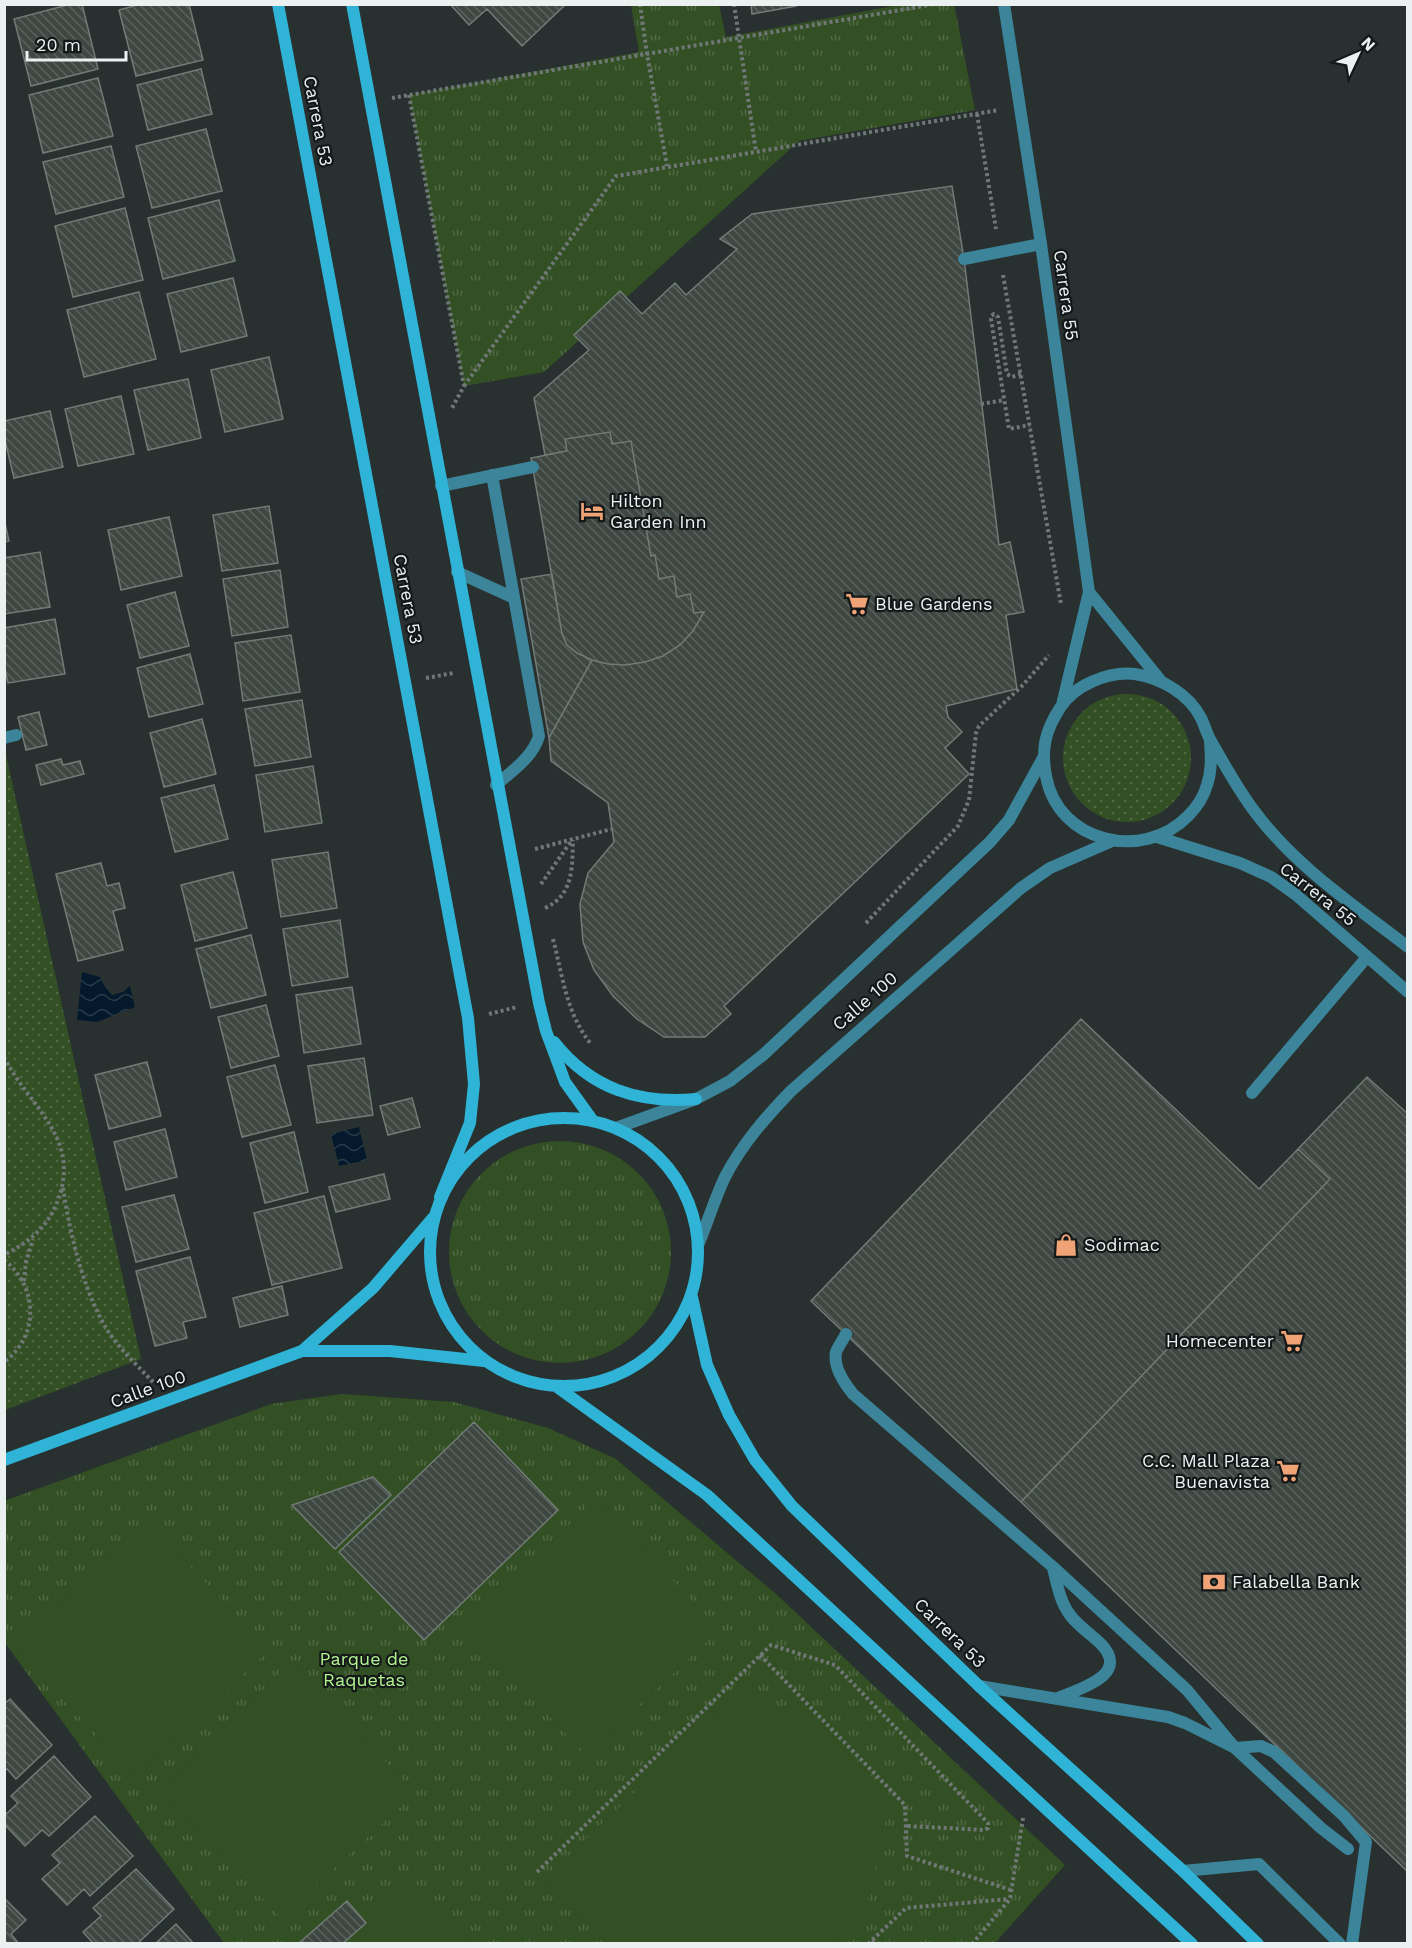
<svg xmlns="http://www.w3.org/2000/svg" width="1412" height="1948" font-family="'Work Sans',sans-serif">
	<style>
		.grass { fill: url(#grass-dots) }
		.park { fill: url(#park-tufts) }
		.pitch { fill: #334f24 }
		.water { fill: url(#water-waves) }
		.building { fill: url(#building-back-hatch); stroke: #727b76; stroke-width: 1.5 }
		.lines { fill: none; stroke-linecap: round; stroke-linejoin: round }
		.path { stroke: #707877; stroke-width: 4; stroke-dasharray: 3 3; stroke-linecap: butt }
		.lane { stroke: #3b8499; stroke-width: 12 }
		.street { stroke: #3b8499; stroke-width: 12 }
		.secondary { stroke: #2fb3d6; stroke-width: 12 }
		.labels { text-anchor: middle; stroke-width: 4.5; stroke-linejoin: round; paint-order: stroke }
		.street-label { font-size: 18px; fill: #ebf1f1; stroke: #141818 }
		.poi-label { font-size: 18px; fill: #ebf1f1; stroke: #141818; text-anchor: start }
		.park-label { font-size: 18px; fill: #b0f28f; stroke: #141818 }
	</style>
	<defs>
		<pattern id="grass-dots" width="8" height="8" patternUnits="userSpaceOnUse" patternTransform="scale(1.5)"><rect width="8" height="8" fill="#334f24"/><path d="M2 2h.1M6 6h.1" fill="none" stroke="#516944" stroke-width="1.8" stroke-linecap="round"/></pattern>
		<pattern id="park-tufts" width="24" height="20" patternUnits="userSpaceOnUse" patternTransform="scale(1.5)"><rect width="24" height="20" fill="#334f24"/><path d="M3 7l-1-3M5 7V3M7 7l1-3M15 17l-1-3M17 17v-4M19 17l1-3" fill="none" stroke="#516944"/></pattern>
		<pattern id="water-waves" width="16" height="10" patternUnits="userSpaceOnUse" patternTransform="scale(1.5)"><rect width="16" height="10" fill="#04192b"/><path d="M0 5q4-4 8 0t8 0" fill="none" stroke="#293b4a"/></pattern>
		<pattern id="building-back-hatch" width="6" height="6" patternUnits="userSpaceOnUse" patternTransform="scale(1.5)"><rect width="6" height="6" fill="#3e4742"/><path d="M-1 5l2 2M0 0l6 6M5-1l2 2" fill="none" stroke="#5a625e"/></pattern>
	</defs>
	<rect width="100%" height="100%" fill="#283130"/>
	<path class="grass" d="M1063 758a64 64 0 1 1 128 0a64 64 0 1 1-128 0Z
		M4,746L141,1359L5,1410H4Z"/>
	<path class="park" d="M954,4L975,110L799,141L544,372L464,386L409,95L639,52L631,5H719L726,37L899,5Z
		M449 1252a111 111 0 1 1 222 0a111 111 0 1 1-222 0Z
		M342,1394L454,1402L548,1428L616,1459L776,1594L1065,1865L995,1943H224L5,1643L4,1501L271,1404Z"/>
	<path class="pitch" d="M596,1498L719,1630L586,1755L465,1627Z
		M146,1519L269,1650L135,1776L14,1647Z
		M292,1661L415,1793L281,1918L160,1790Z
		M749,1683L783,1714L799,1703L891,1796L867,1906L830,1943H605L544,1879Z
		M411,1880L475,1943H347Z"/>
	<path class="water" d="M82,972L100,977L105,987L112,995L123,992L130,986L135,1007L97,1022L77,1020Z
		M359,1127L367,1160L339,1166L331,1134Z"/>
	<path class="building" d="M71,4H82L98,69L31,86L14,19Z
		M141,4H189L203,60L136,76L119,10Z
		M450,4H566L522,46L487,9L469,25Z
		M751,4H796V6L752,14Z
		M201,69L212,114L148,130L137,85Z
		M98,78L113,136L43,153L29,95Z
		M206,129L222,191L152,208L136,146Z
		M111,146L124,197L56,214L43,162Z
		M952,186L964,259L999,545L1010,542L1024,612L1006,615L1017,689L946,706L948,717L962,732L945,748L969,774L724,1006L731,1014L705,1037H664L637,1019L613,996L594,970L583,942L580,904L588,873L614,842L608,803L551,761L549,738L592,660L608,664L625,665L645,662L663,656L680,645L693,631L704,612L694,613L690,594L677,597L674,576L659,579L655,555L651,556L631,441L612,444L610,432L565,439L567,451L545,455L534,398L589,350L574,335L620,291L642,314L675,283L686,295L737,249L720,239L752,214Z
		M219,200L235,261L163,279L148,218Z
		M125,208L143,280L73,297L55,226Z
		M233,278L247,336L181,352L167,294Z
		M139,292L156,359L84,377L67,310Z
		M269,357L283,419L225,432L211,370Z
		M188,379L201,438L148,450L134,390Z
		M121,396L134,454L78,466L65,409Z
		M50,411L63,467L14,478L4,436V421Z
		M610,432L612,444L631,441L651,556L655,555L659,579L674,576L677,597L690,594L694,613L704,612L693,631L680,645L663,656L645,662L625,665L608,664L592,660L577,653L567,645L562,634L531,458L567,451L565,439Z
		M269,506L278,563L222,571L213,515Z
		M169,517L182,576L121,590L108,530Z
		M4,519L9,541L4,542Z
		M40,552L50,607L4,614V558Z
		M280,570L288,627L232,636L223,579Z
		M552,574L562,634L567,645L577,653L592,660L549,738L521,579Z
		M175,592L189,646L140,658L127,605Z
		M55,619L65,674L8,683L4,664V628Z
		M291,635L300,692L243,701L235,643Z
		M190,654L203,704L149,717L137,668Z
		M302,700L311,757L255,766L245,709Z
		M39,712L47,745L26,750L18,717Z
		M202,719L216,774L164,787L150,733Z
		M61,759L63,765L80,761L84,774L41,785L36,765Z
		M313,766L322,823L265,832L256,775Z
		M214,785L228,839L175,852L161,798Z
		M328,852L337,908L281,917L272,860Z
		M101,863L107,886L119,883L125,908L113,911L123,950L78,961L56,874Z
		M233,872L247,928L195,941L181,885Z
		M340,920L348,977L292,986L283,929Z
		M251,935L266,995L211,1008L196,949Z
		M352,987L361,1044L304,1053L296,995Z
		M266,1005L279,1056L231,1068L218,1017Z
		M1081,1019L1259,1189L1298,1149L1330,1179L1021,1502L811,1301Z
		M364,1058L373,1115L317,1123L308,1066Z
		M147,1062L161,1116L109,1129L95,1075Z
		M275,1065L291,1125L242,1137L227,1077Z
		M1367,1077L1408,1114V1872L1021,1502L1330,1179L1298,1149Z
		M412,1098L420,1127L388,1135L380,1106Z
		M165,1129L177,1177L126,1190L114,1142Z
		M294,1132L308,1192L265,1203L250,1143Z
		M384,1174L390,1199L336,1212L329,1187Z
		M174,1195L189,1249L136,1262L122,1207Z
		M324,1196L342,1268L272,1285L254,1213Z
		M190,1257L206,1317L183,1322L187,1338L155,1346L136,1271Z
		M282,1286L288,1315L240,1327L233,1298Z
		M474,1422L558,1510L424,1640L339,1552Z
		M373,1477L391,1495L335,1549L292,1505Z
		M10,1699L52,1745L16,1779L7,1769L4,1771V1704Z
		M54,1756L91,1797L49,1836L42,1830L25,1846L4,1824V1816L18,1803L11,1796Z
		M95,1816L133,1856L90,1896L84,1889L67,1905L42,1879L60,1863L52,1855Z
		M136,1869L174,1909L137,1944H94L83,1932L101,1916L93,1908Z
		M4,1898L26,1920L11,1934L19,1944H4Z
		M347,1901L366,1923L342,1944H298Z
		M176,1924L194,1944H155Z"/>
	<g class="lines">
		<path class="path" d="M640,4L647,54L667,166
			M734,4L756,152
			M409,95L464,386L452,408
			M392,98L935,4
			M977,114L996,229
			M1003,275L1061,604
			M1021,374L1012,377L1007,374L998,317L994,314L991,316V319L1009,429L1030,425
			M464,386L616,176L999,110
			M981,404L1004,400
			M426,678L454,673
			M535,849L612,829
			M541,884L572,840
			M545,908C574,895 572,867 573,840
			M866,923L958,826L969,800L976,733L979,726L1023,685L1049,655
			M553,939C563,977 566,1013 591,1044
			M489,1014L517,1007
			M4,1057C31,1110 84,1139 56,1205C46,1229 27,1243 4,1255
			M63,1188C70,1233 81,1281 102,1321C114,1344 135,1363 153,1382
			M4,1260C38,1286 40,1336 4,1362
			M24,1281L26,1262L33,1239
			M760,1655L905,1805L907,1856L1011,1890
			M537,1872L771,1645L835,1665L988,1823V1828L985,1830L906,1826
			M872,1940L879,1944
			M868,1944L906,1908L1009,1899
			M972,1944L1010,1899L1023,1818"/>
		<path class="lane" d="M964,259L1041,244
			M492,475L539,736C533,757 512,771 496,785
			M441,486L533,467
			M457,572L514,598
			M4,738L16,735
			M1252,1093L1367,957
			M846,1334C843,1340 838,1347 836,1352C833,1367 844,1383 853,1394L1053,1567L1187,1690L1235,1748L1321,1828L1348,1849
			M1053,1568C1057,1584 1060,1602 1070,1615C1079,1627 1091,1634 1101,1644C1131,1675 1079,1689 1058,1698
			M979,1686L1168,1717L1185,1723L1235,1748L1261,1746L1274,1752L1344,1816L1366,1842L1352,1944
			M1183,1871L1259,1864L1340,1944"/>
		<path class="street" d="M1004,4L1041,244L1089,592L1062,705
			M1089,592L1161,681
			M1210,741C1211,756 1212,770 1207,785C1204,796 1196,808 1188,816C1143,862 1058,843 1046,776C1041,749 1045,731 1060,708C1074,685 1109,671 1135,674C1161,678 1189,694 1201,718C1205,726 1207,735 1212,743C1225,766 1239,791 1255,812C1296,867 1355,906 1408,947
			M1157,837L1240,863L1271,877L1295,894L1408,992
			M616,1128L696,1099L730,1081L763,1055L990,842L1009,820L1043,758
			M699,1243C708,1221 715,1198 725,1177C742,1144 766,1117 791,1091L1021,888L1050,868L1112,841"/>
		<path class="secondary" d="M278,4L468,1018L474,1084L470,1123L440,1197
			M352,4L539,1003L546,1031L565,1082L593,1121
			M554,1042C591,1089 639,1104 696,1099
			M430 1252a134 134 0 1 1 268 0a134 134 0 1 1-268 0Z
			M692,1297L707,1365L729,1415L755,1460L792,1506L979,1686L1183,1871L1258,1944
			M302,1351L373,1288L433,1218
			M557,1387L707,1495L1192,1944
			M4,1460L302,1351H390L484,1361"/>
	</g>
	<defs>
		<g id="hotel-bare" transform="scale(1.8)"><path d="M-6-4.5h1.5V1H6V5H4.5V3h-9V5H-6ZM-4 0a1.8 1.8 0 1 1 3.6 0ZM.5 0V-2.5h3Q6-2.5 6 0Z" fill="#efa376" stroke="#141818" stroke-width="2.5" paint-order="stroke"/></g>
		<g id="supermarket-bare" transform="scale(1.8)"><path d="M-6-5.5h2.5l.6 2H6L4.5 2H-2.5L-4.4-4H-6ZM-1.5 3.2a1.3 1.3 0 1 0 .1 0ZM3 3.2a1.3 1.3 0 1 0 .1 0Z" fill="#efa376" stroke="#141818" stroke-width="2.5" paint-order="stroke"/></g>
		<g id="shop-bare" transform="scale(1.8)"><path d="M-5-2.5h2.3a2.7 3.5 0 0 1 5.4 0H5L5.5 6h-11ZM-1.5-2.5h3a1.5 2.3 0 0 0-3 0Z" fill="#efa376" stroke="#141818" stroke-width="2.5" paint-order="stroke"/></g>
		<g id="bank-bare" transform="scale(1.8)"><path d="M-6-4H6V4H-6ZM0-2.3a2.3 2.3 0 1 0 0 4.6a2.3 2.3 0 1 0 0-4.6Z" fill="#efa376" stroke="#141818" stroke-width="2.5" paint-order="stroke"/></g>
	</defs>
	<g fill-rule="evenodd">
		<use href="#hotel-bare" x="592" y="511"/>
		<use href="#supermarket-bare" x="857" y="604"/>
		<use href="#shop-bare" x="1066" y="1245"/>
		<use href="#supermarket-bare" x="1292" y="1341"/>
		<use href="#supermarket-bare" x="1288" y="1471"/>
		<use href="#bank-bare" x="1214" y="1582"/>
	</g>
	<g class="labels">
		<g class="street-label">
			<text transform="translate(318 121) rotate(79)" y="6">Carrera 53</text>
			<text transform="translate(1066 295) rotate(82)" y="6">Carrera 55</text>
			<text transform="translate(408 599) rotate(79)" y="6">Carrera 53</text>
			<text transform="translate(1318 894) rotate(38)" y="6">Carrera 55</text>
			<text transform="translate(865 1001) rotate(-41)" y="6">Calle 100</text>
			<text transform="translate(148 1389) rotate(-20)" y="6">Calle 100</text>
			<text transform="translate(950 1633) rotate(44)" y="6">Carrera 53</text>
		</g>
		<g class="poi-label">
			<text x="610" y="507">Hilton<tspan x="610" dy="21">Garden Inn</tspan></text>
			<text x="875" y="610">Blue Gardens</text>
			<text x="1084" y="1251">Sodimac</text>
			<text x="1274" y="1347" text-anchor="end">Homecenter</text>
			<text x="1270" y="1467" text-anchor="end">C.C. Mall Plaza<tspan x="1270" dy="21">Buenavista</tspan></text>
			<text x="1232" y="1588">Falabella Bank</text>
		</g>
		<g class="park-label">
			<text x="364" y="1665">Parque de<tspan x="364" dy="21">Raquetas</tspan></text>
		</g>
	</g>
	<rect width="1412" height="1948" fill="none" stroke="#ebf1f1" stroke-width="12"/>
	<g transform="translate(1358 54) rotate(46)" stroke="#141818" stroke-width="4.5" paint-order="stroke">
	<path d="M0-4.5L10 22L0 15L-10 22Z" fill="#ebf1f1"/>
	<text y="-9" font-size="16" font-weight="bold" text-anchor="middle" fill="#ebf1f1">N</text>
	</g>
	<path d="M27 51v9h99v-9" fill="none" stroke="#ebf1f1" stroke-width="3"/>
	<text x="36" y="51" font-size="18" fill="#ebf1f1" stroke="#141818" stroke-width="4.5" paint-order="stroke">20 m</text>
</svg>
